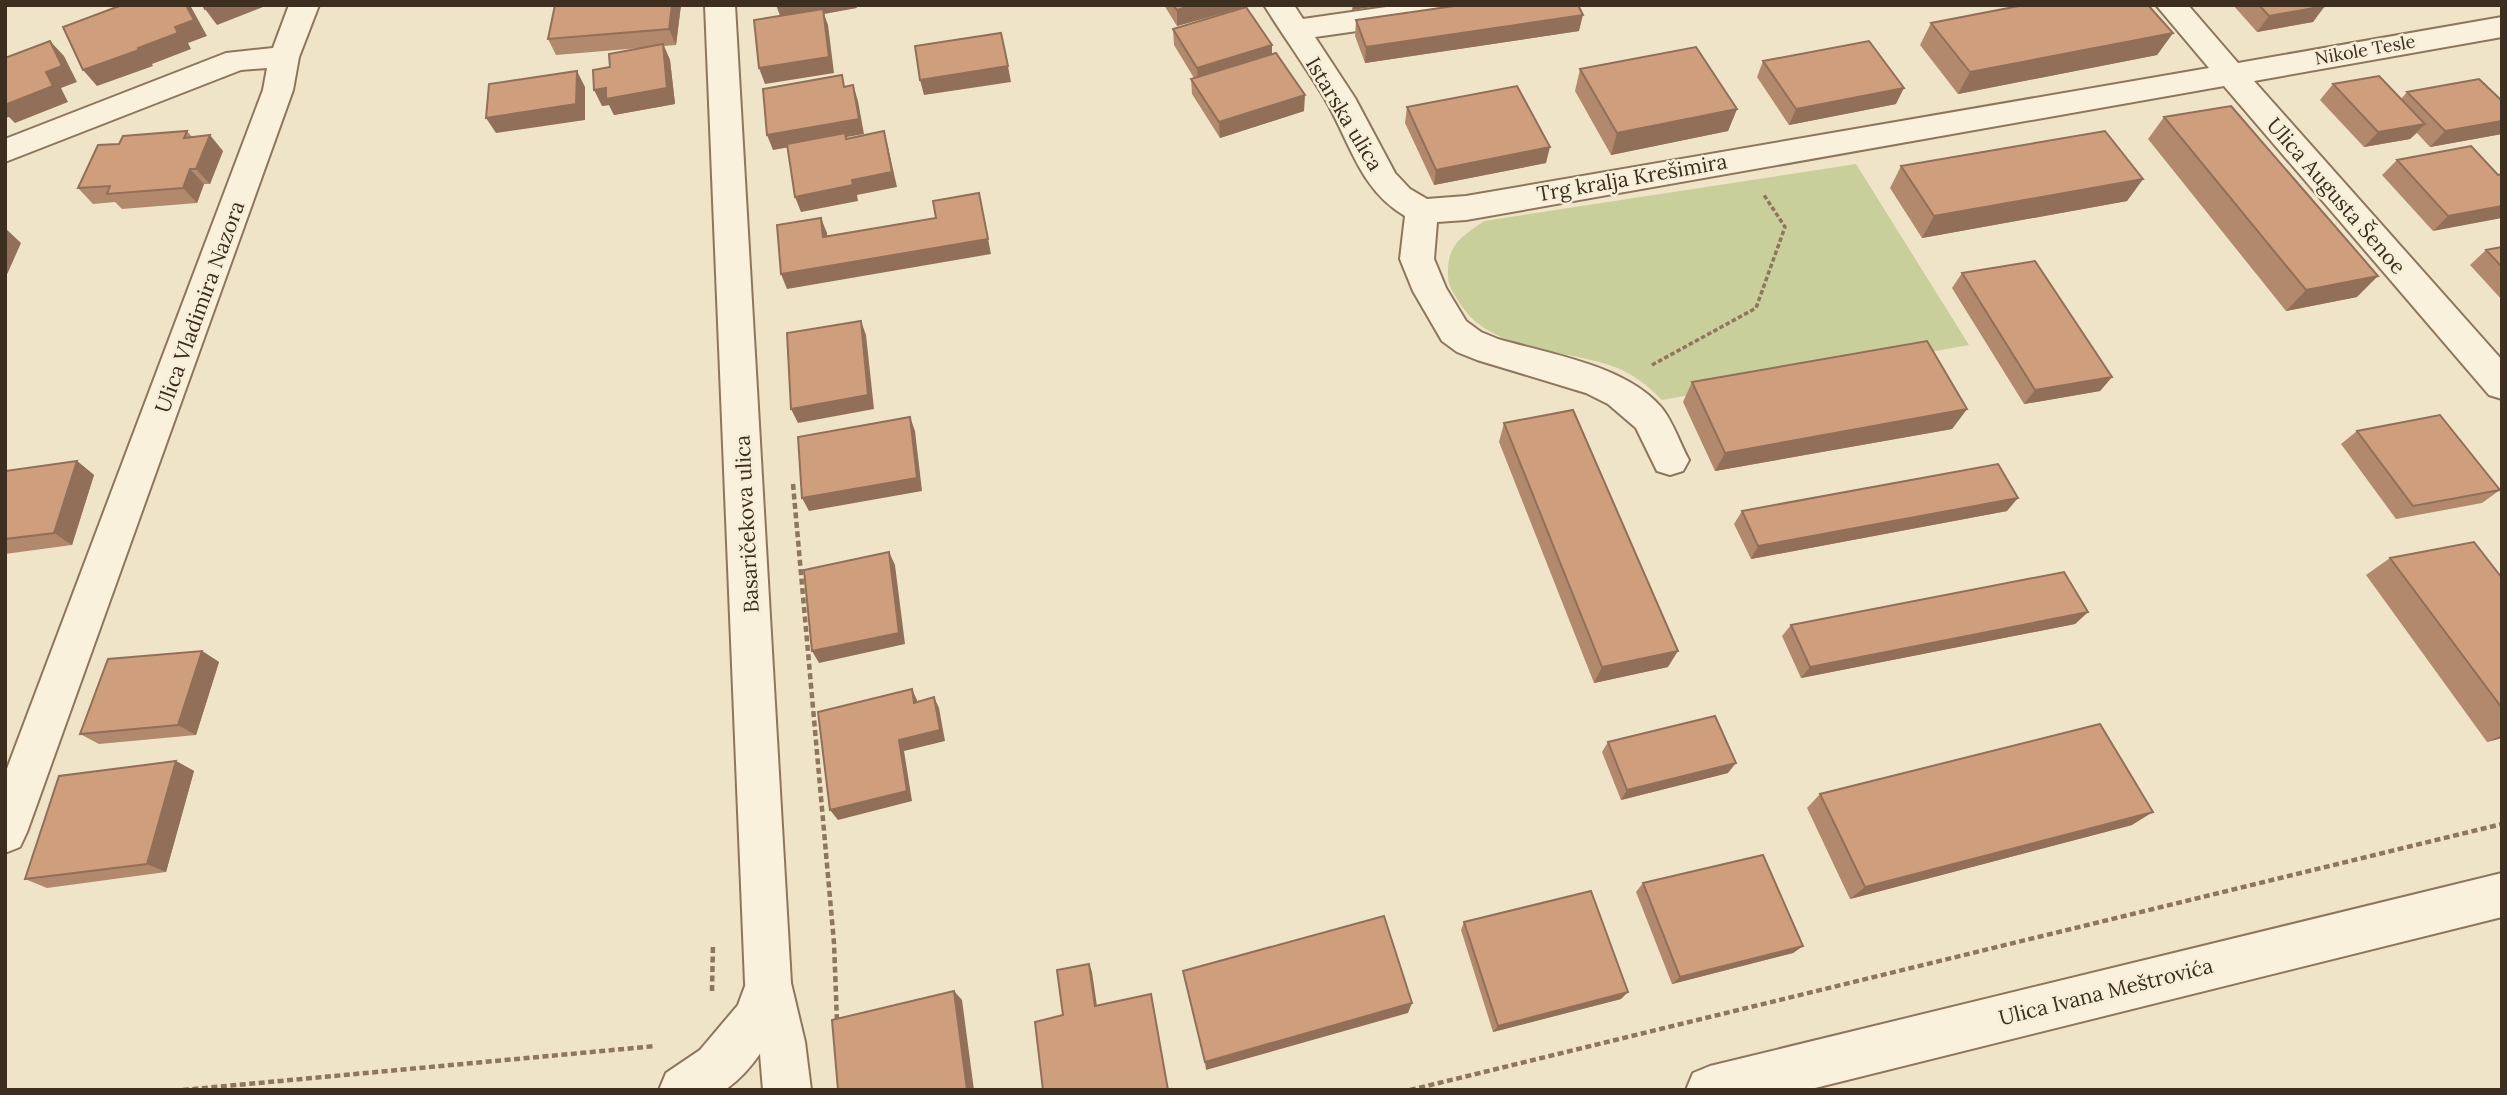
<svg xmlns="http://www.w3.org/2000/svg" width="2507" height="1095" font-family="Lora,serif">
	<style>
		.green { fill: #c9cf9b }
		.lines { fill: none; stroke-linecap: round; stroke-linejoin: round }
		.minor-casing { stroke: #8d765c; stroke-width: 4 }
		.tertiary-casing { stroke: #8d765c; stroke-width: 4 }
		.path-far1 { stroke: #8d765c; stroke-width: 3.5; stroke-dasharray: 4.5 2.5; stroke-linecap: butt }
		.path { stroke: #8d765c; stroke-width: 4.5; stroke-dasharray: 6 3.5; stroke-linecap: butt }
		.minor { fill: #faf1dc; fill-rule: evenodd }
		.tertiary { fill: #faf1dc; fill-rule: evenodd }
		.wall { fill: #b2896c }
		.shaded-wall { fill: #916f58 }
		.building { fill: #cf9f7d; stroke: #916f58; stroke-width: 2 }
		.labels { text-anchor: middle; stroke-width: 5; stroke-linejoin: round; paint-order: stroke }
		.far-street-label { font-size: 18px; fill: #3d2e20; stroke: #f7eed8 }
		.street-label { font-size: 21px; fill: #3d2e20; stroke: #f7eed8 }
	</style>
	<rect width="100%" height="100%" fill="#f0e4c8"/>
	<path class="green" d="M1856,164L1969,345L1662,400C1646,384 1631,372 1609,365C1558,348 1487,352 1457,299C1452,291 1448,285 1448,275C1447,245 1460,238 1484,221Z"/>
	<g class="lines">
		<g class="minor-casing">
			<path id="minor" d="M289,5H319L299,57L293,90L27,832L20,847L5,853V774L263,90L267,68L241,70L5,162V139L226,53L273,48Z
				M705,5H735L791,983L805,1042L811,1090H763L759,1042L745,983Z
				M1264,5H1294L1303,19L1400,5H1485L1480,12L1470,15L1315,37L1355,98L1395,173L1410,189L1427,199L1466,196L2209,68L2156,5H2188L2238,63L2502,17V37L2254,81L2502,360V399L2489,395L2224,86L1466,220L1437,222L1434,259L1446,288L1466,321L1481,332L1498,339C1549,354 1625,365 1661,407C1673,421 1680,444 1689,460L1683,471L1670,475L1657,471L1636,428L1608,404L1586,393L1477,360L1457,352L1442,341L1413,291L1400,259L1405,216C1360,190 1350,142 1325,99C1305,66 1284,37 1264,5Z"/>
		</g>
		<g class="tertiary-casing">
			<path id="tertiary" d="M2502,873V917L1807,1090H1686L1693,1073L1710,1066Z
				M768,960L784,967L791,983C779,1023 761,1065 725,1090H659L666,1073L700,1050L738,1005L752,967Z"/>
		</g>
		<path class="path-far1" d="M1652,365L1756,308L1785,227L1764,195"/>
		<path class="path" d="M793,484L834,943L837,1022
			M712,991L713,944
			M183,1090L656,1046
			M1410,1090L2502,824"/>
		<use href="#minor" class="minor"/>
		<use href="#tertiary" class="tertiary"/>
	</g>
	<path class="wall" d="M555,5H681L676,45L664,46L670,60L675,104L614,115L609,105L602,106L610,67L652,47L556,55L548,39Z
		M1164,5H1241V8L1177,26Z
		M2233,5H2324L2313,22L2257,32Z
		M1356,20L1579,31L1365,63L1355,36Z
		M1931,23L2173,33L2157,55L1958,94L1920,45Z
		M1173,29L1272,45V54L1304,111L1220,138L1192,94L1191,79L1194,78L1174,45Z
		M1763,61L1896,104L1789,125L1757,77Z
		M1580,69L1737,109L1728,131L1611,155L1575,91Z
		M2333,84L2401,99L2407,92L2502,101V134L2430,147L2417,133L2410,139L2364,147L2320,100Z
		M1407,107L1546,163L1434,185L1405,123Z
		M2164,117L2357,297L2286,311L2148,139Z
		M187,131L192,137L223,151L210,184H204L197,203L122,209L115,202L93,204L78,188L119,144Z
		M2397,160L2498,175L2433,231L2382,175Z
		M1901,166L2143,179L2127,201L1922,238L1890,188Z
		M2502,247V300L2470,265L2486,250Z
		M1962,273L2112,377L2100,391L2024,404L1952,288Z
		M1692,382L1967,409L1952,429L1715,471L1683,402Z
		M1504,423L1668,667L1594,683L1499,442Z
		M2357,431L2500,490L2482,503L2396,519L2341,444Z
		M77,461L94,475L72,545L5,554V471Z
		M1742,511H2007L1751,559L1734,524Z
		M2390,558L2502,578V738L2487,742L2366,575Z
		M2088,612L2075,624L1801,678L1782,636L1791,625Z
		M202,651L219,662L196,735L99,744L80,734Z
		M1608,742L1728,773L1621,800L1602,752Z
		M176,761L194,771L166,872L47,888L25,879Z
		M1820,794L2132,825L1850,899L1807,808Z
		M1643,883L1803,946L1793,953L1672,984L1636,892Z
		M1464,922L1621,999L1493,1032L1461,930Z"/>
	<path class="shaded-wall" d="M186,5H190L207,36L188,43L191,49L152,64L153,66L97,86L83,70L138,48L175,27Z
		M214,5H268L217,25L205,9Z
		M672,5H681L676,45L669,29Z
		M776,5H856L857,8L824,14L828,25L834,73L765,84L759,68L782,21Z
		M1193,5H1241V8L1177,26V10Z
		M1353,5H1386L1352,10Z
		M2325,6L2313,22L2257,32L2269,16Z
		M1583,15L1579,31L1365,63L1366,47Z
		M2173,33L2157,55L1958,94L1970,72Z
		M50,41L64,56L77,82L61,88L68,102L15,123L9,117L5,118V105L46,72Z
		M663,44L670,60L675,104L614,115L609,105L602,106L594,90Z
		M1272,45V61L1198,83L1197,68Z
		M1008,66L1011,82L924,95L920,80Z
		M577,71L585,87V120L496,133L486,118Z
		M853,85L858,101L864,134L847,137L850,149L846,137L773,150L767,135Z
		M1904,88L1896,104L1789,125L1796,109Z
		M1305,95L1304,111L1220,138L1219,122Z
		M1737,109L1728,131L1611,155L1617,133Z
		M2502,121V134L2430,147L2445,131Z
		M2425,124L2410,139L2364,147L2378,132Z
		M884,131L888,147L897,187L857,195L858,201L801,212L795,197L852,180Z
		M210,135L223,151L210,184L196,169Z
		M1550,147L1546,163L1434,185L1436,170Z
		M190,169L204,184L197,203L183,188Z
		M2143,179L2127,201L1922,238L1934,216Z
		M979,193L991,254L787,289L781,274L988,239Z
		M2502,206V218L2433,231L2448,216Z
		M821,218L827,233L828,252L823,237Z
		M5,228L21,243L5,279Z
		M2378,276L2357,297L2286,311L2306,290Z
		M861,321L866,335L874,409L798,423L791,409Z
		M2112,377L2100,391L2024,404L2035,390Z
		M1967,409L1952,429L1715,471L1725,453Z
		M910,417L915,431L922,491L809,511L802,498Z
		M77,461L94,475L72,545L54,533Z
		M2018,498L2007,511L1751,559L1758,546Z
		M889,552L895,565L905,644L819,663L812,651Z
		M2088,612L2075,624L1801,678L1810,667Z
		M202,651L219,662L196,735L178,725Z
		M1678,651L1668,667L1594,683L1602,667Z
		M912,689L917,700L919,713L914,703Z
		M934,697L939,708L945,741L904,751L912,801L838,820L830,810L899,740Z
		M2502,735V738L2487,742Z
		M176,761L194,771L166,872L147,864Z
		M1736,763L1728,773L1621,800L1627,790Z
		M2153,812L2132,825L1850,899L1865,887Z
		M1803,946L1793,953L1672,984L1680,977Z
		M1089,964L1092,972L1098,1013L1095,1006Z
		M954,991L962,1000L974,1090H967Z
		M1628,992L1621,999L1493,1032L1498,1026Z
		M1412,1003L1408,1013L1206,1070L1205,1062Z"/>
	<path class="building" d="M122,5H186L194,20L175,27L178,33L138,48L139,50L83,70L63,27Z
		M203,5H214L205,9Z
		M555,5H672L669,29L548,39Z
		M1173,5H1193L1177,10Z
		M1461,5H1578L1583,15L1366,47L1356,20Z
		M2024,5H2148L2173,33L1970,72L1931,23Z
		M2259,5H2324L2325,6L2269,16Z
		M1246,7L1272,45L1197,68L1173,29Z
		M823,9L829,57L759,68L754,20Z
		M1001,33L1008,66L920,80L915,46Z
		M50,41L62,66L46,72L53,86L5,105V58Z
		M1869,41L1904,88L1796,109L1763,61Z
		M663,44L667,88L606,99V88L594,90L593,70L610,67L609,54Z
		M1696,47L1737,109L1617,133L1580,69Z
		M1276,53L1305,95L1219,122L1191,79Z
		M577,71L576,104L486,118L489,84Z
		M842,75L844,87L853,85L859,119L767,135L763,89Z
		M2379,76L2425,124L2378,132L2333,84Z
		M2479,79L2502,101V121L2445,131L2407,92Z
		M1517,86L1550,147L1436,170L1407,107Z
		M2231,106L2378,276L2306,290L2164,117Z
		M187,131L184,138L210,135L196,169H190L183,188L107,194L110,186L78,188L98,145L119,144L123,136Z
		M884,131L892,172L852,180L853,185L795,197L787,144L845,133L846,139Z
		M2105,131L2143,179L1934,216L1901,166Z
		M2471,146L2498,175L2502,174V206L2448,216L2397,160Z
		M979,193L988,239L781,274L777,225L821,218L823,237L936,218L933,201Z
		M2502,247V267L2486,250Z
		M2035,261L2112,377L2035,390L1962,273Z
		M861,321L868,395L791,409L787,333Z
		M1927,341L1967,409L1725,453L1692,382Z
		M1573,410L1678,651L1602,667L1504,423Z
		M2440,415L2500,490L2413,506L2357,431Z
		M910,417L917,478L802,498L798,437Z
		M77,461L54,533L5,539V471Z
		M1998,464L2018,498L1758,546L1742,511Z
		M2474,542L2502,578V708L2390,558Z
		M889,552L899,633L812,651L804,570Z
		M2064,572L2088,612L1810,667L1791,625Z
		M202,651L178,725L80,734L108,659Z
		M912,689L914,703L934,697L940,730L899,740L907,791L830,810L818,712Z
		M1715,716L1736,763L1627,790L1608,742Z
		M2100,724L2153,812L1865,887L1820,794Z
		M176,761L147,864L25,879L59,776Z
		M1763,855L1803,946L1680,977L1643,883Z
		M1591,891L1628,992L1498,1026L1464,922Z
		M1384,916L1412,1003L1205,1062L1183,971Z
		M1089,964L1095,1006L1151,994L1168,1090H1043L1035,1022L1063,1015L1057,970Z
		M954,991L967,1090H838L832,1020Z"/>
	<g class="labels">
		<g class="far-street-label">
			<text transform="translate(2365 50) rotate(-10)" y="6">Nikole Tesle</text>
		</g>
		<g class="street-label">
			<text transform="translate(1344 114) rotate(59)" y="7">Istarska ulica</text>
			<text transform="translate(1632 178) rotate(-10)" y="7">Trg kralja Krešimira</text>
			<text transform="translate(2336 196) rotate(49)" y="7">Ulica Augusta Šenoe</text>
			<text transform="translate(200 307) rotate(-70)" y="7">Ulica Vladimira Nazora</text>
			<text transform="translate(747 524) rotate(-93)" y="7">Basaričekova ulica</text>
			<text transform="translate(2106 992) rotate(-14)" y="7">Ulica Ivana Meštrovića</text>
		</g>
	</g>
	<rect width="2507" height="1095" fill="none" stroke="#3d2e20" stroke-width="14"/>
</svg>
